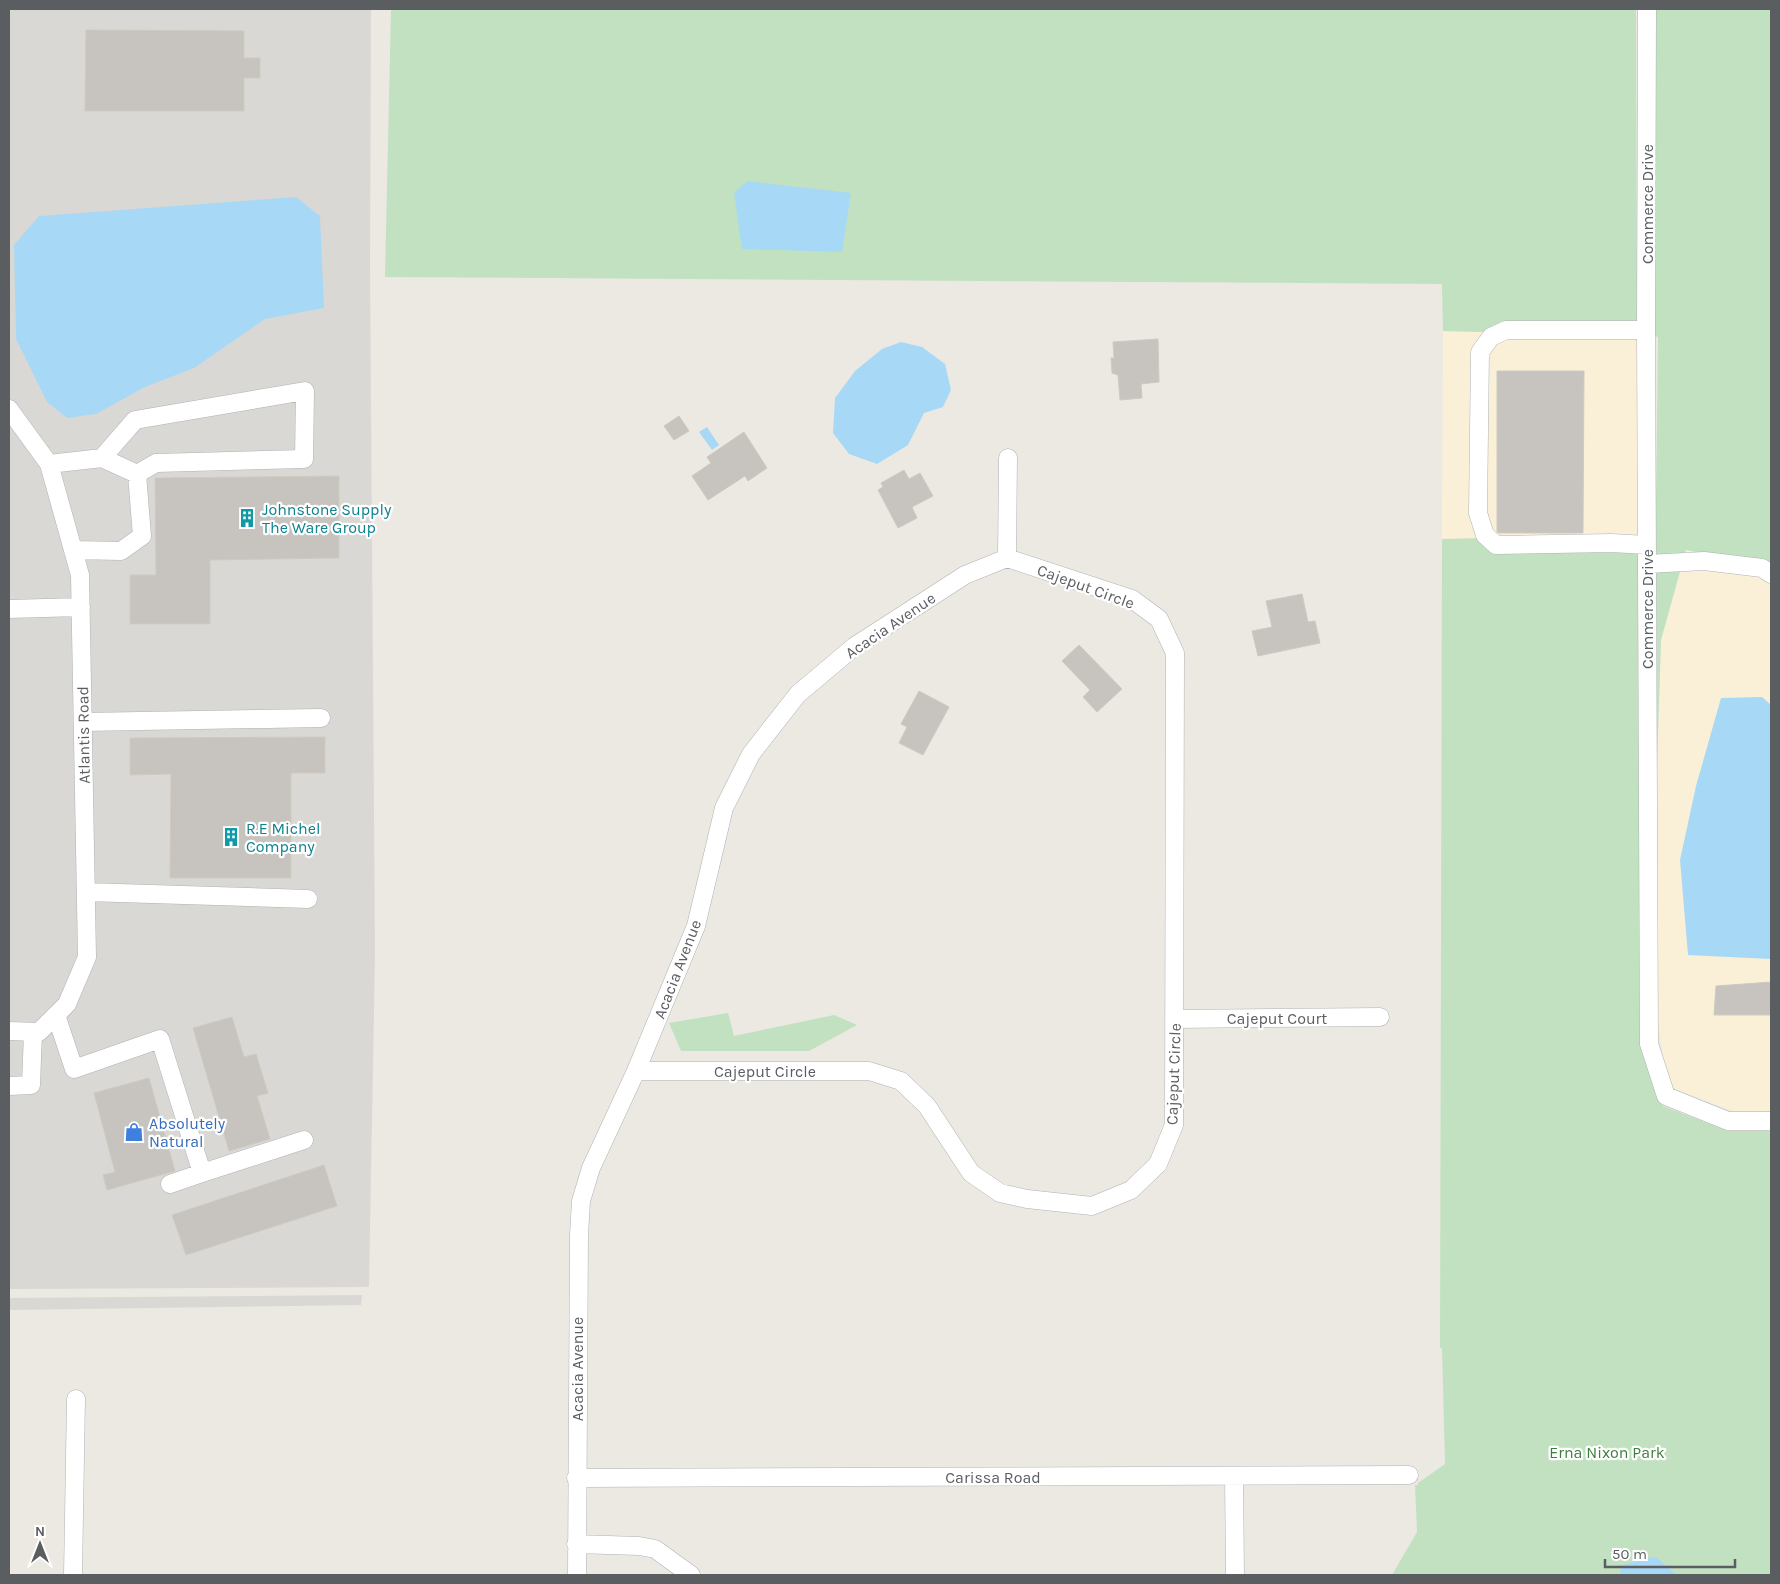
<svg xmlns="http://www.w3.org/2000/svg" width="1780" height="1584" font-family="Karla,sans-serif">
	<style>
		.commercial { fill: #faf0d8 }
		.industrial { fill: #dad8d4 }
		.green { fill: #c2e1c0 }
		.water { fill: #a7d9f6 }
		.building { fill: #c7c3be; stroke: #cfcac1 }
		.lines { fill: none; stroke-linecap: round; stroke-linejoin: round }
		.minor-casing { stroke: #afb2b6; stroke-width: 19 }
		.minor { stroke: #fff; stroke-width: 18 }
		.labels { text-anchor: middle; stroke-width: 4.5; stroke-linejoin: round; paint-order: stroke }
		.street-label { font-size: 16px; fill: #5a5e61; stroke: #fff }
		.culture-label { font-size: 16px; fill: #0d838f; stroke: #fff; text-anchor: start }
		.shop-label { font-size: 16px; fill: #366cbe; stroke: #fff; text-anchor: start }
		.park-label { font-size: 16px; fill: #3e7e3c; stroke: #fff }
	</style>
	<rect width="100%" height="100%" fill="#ebe9e2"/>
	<path class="commercial" d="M1443,331L1637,336L1638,535L1442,539Z
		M1686,550L1771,568V705L1762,697L1688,955L1771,959V1111H1733L1672,1088L1664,1062L1658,1023L1657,764L1661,640Z"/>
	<path class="industrial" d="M9,9H371L370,267L375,953L369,1287L9,1289Z
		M362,1295L361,1305L9,1310V1298Z"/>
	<path class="green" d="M391,9H1636L1637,336L1443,331L1442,284L385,277Z
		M1654,9H1771V568L1686,550L1661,640L1657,764L1656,505L1658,337L1655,336Z
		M1638,535L1640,1044L1657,1099L1663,1106L1728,1131H1771V1575H1392L1417,1532L1415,1485H1418V1483L1445,1464L1442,1348H1440L1442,539Z
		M728,1013L734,1036L834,1015L857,1025L809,1051H681L669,1023Z"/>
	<path class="water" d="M747,181L851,193L842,252L742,249L734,193Z
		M296,197L320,216L324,308L265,319L194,368L145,387L96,414L67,418L47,402L16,339L14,245L39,216Z
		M901,342L922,347L945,364L951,390L943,407L924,413L908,445L877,464L849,454L833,433L835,398L855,371L882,349Z
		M707,427L719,445L712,450L699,432Z
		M1762,697L1771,705V959L1688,955L1680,860L1696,786L1721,698Z
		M1656,1557L1677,1575H1621L1620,1566L1641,1559Z"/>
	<path class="building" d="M86,30L244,31V58H260V78H244V111H85Z
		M1158,339L1159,382L1141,384L1142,398L1120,400L1118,375L1112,373L1111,358H1114L1113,342Z
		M1497,371H1584L1583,533H1499L1497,532Z
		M679,416L689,431L674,440L664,426Z
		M744,432L767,468L748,481L745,476L708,500L692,476L711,463L707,457Z
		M904,470L909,479L920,473L933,496L912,507L917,518L898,528L878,490L883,487L881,483Z
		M339,476V558L210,560V624H130V575H156L155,478Z
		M1302,594L1308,622L1315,621L1320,643L1258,656L1252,631L1272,627L1266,601Z
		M1079,645L1122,689L1097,712L1083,697L1090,690L1062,661Z
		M919,691L949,707L923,755L899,743L907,727L901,724Z
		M325,737V773H291V878H170L171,774L130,775V738Z
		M1771,982V1015H1714L1716,986Z
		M232,1017L244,1057L256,1054L268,1093L257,1096L270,1139L229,1151L193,1028Z
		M149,1078L175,1171L107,1190L103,1175L115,1172L94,1093Z
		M324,1165L337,1206L186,1255L172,1215Z"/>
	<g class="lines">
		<g class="minor-casing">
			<path id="minor" d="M1647,9L1646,330L1649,1044L1666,1096L1728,1121H1771
				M1646,330H1506L1491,337L1480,352L1478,513L1485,535L1496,545L1611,543L1647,545
				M9,409L49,464L80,575L87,957L67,1004L39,1032L9,1031
				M102,458L135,420L305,391L304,459L156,463L137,474
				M49,464L102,458L137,474L142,536L121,551L73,550
				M1647,564L1704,561L1762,568L1771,574
				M9,609L81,607
				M83,722L321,718
				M86,892L308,899
				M56,1015L74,1069L160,1039L202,1173L304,1140
				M1174,1019L1380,1017
				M636,1071H869L901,1081L927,1106L971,1173L1000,1193L1027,1199L1092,1206L1131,1190L1158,1164L1174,1125L1175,653L1159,619L1132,599L1007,558
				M9,1086L31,1085L33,1032
				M170,1184L202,1173
				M1234,1476L1235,1575
				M576,1478L1409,1475
				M576,1544L639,1546L655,1549L691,1575
				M73,1575L76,1399
				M577,1575L579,1235L581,1201L591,1168L636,1071L696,926L724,808L751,754L798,694L855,646L965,575L1007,558L1008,458"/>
		</g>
		<use href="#minor" class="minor"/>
	</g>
	<defs>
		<g id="building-bare" transform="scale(1.5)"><path d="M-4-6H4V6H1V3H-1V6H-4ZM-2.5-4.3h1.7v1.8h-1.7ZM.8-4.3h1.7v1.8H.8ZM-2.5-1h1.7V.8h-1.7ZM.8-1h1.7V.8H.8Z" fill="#0f9aa8" stroke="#fff" stroke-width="2.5" paint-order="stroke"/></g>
		<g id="shop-bare" transform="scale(1.5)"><path d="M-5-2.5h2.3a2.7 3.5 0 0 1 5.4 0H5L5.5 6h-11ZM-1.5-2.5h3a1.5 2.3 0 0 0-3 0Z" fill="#3f7fe0" stroke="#fff" stroke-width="2.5" paint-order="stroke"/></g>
	</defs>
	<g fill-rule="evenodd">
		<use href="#building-bare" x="247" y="518"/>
		<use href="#building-bare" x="231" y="837"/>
		<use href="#shop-bare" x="134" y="1132"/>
	</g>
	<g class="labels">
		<g class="street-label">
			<text transform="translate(1647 204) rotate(-90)" y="6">Commerce Drive</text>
			<text transform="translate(1086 586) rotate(20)" y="6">Cajeput Circle</text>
			<text transform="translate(1647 609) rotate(-90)" y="6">Commerce Drive</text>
			<text transform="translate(890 625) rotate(-34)" y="6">Acacia Avenue</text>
			<text transform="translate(83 735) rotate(-91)" y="6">Atlantis Road</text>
			<text transform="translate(677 969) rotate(-69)" y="6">Acacia Avenue</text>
			<text x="1277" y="1024">Cajeput Court</text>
			<text x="765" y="1077">Cajeput Circle</text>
			<text transform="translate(1173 1074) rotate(-88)" y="6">Cajeput Circle</text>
			<text transform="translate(577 1369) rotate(-90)" y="6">Acacia Avenue</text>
			<text x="993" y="1483">Carissa Road</text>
		</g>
		<g class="culture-label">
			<text x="262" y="515">Johnstone Supply<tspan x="262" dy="18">The Ware Group</tspan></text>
			<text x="246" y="834">R.E Michel<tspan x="246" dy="18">Company</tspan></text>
		</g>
		<g class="shop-label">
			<text x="149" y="1129">Absolutely<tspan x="149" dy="18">Natural</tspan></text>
		</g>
		<g class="park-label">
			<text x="1607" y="1458">Erna Nixon Park</text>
		</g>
	</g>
	<rect width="1780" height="1584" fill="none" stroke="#5a5e61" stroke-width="20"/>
	<g transform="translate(40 1544)" stroke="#ffffff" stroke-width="4" paint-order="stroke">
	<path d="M0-4L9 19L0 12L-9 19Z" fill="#5a5e61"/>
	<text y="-8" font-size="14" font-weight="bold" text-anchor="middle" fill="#5a5e61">N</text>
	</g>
	<path d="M1605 1559v8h130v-8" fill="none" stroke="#5a5e61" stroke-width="2.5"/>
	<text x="1612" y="1559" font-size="15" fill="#5a5e61" stroke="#ffffff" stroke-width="4" paint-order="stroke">50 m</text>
</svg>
